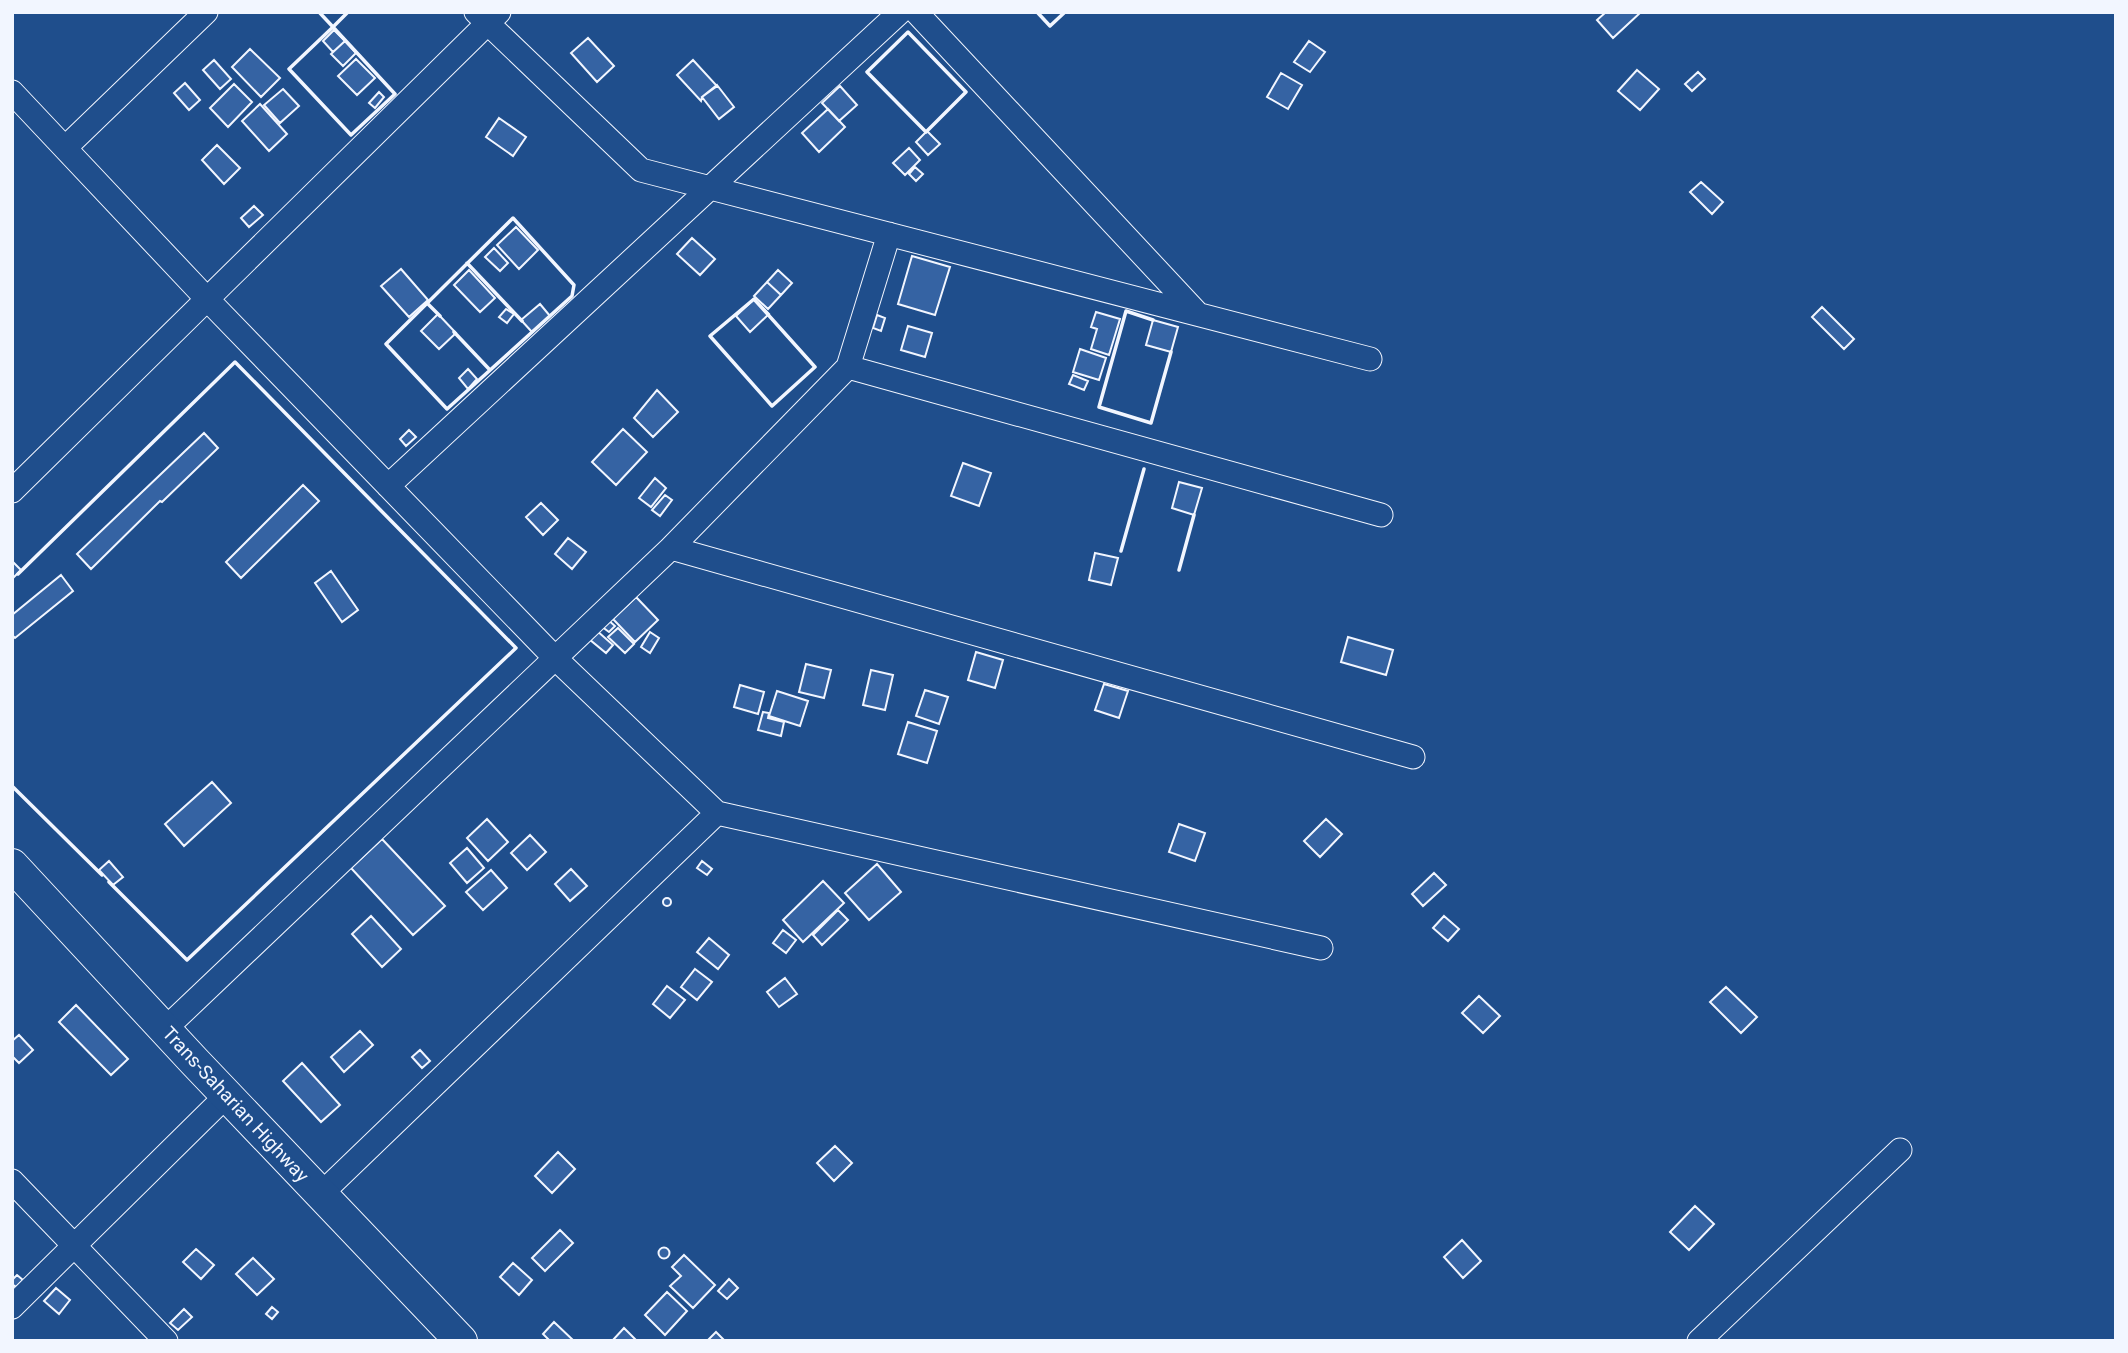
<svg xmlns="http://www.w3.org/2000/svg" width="2128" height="1353" font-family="Roboto,sans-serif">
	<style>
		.building { fill: #3563a3; stroke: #f2f6ff; stroke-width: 2 }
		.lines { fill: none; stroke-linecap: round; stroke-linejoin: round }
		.minor-casing { stroke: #f2f6ff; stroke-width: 25 }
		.highway-casing { stroke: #f2f6ff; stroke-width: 34 }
		.minor { stroke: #1f4e8c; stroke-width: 23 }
		.highway { stroke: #1f4e8c; stroke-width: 32 }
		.wall { stroke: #f2f6ff; stroke-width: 3.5 }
		.labels { text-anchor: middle; stroke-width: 5; stroke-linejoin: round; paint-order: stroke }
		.street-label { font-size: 19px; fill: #f2f6ff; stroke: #1f4e8c }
	</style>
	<rect width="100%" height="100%" fill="#1f4e8c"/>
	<path class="building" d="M1606,12H1641L1613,38L1597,20Z
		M334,30L345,41L333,52L323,41Z
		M588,38L614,66L597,82L571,53Z
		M345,41L356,53L343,66L331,54Z
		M1309,41L1325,52L1310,72L1294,62Z
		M250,49L280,78L261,97L232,67Z
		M356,59L375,78L357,95L338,76Z
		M214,60L231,79L220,89L203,70Z
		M693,60L717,86L702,97L701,101L677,75Z
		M1637,70L1659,89L1640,110L1618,91Z
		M1698,72L1705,79L1692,91L1685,84Z
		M1281,73L1302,85L1288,109L1267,97Z
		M185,83L200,100L189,110L174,93Z
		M234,84L252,102L228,127L210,108Z
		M717,85L734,107L719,119L702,97Z
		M840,86L857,105L839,121L822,103Z
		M283,89L299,106L280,123L264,105Z
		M379,92L384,97L375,108L369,103Z
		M260,104L287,134L269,151L242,121Z
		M828,109L845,127L819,152L802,133Z
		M499,118L526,137L513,156L486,137Z
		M927,131L940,144L928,155L916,142Z
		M217,145L240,168L224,184L202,160Z
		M909,148L920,160L905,175L893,163Z
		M915,167L923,174L916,181L909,174Z
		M1701,182L1723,202L1712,214L1690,192Z
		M254,206L263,215L249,227L241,218Z
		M516,227L538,250L519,269L497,245Z
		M692,238L715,259L700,275L677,254Z
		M494,248L508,263L500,271L485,257Z
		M912,256L950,267L935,315L898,304Z
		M401,269L428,300L409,317L381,286Z
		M469,270L495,298L480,312L454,285Z
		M778,270L792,283L781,295L767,282Z
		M767,282L781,295L768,309L754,296Z
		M754,299L769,314L750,332L736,316Z
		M540,304L550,316L532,332L521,320Z
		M1822,307L1854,339L1844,349L1812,317Z
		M506,309L514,314L507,323L499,317Z
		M1096,312L1120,319L1109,355L1091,349L1097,329L1091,327Z
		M438,314L456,333L439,349L421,331Z
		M877,315L885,318L881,331L873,328Z
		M1153,320L1178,327L1171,352L1146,345Z
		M908,326L932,333L925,357L901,350Z
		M1080,349L1106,358L1099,380L1073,372Z
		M468,369L477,379L468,389L459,378Z
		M1073,375L1088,381L1084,390L1069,384Z
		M657,390L678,412L653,437L634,418Z
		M623,429L647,452L616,485L592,462Z
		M409,430L416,437L406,446L400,439Z
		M204,433L218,448L162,502L160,501L91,569L77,554Z
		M963,463L991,473L979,506L951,496Z
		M655,478L666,488L651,507L639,498Z
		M1179,482L1202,488L1194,515L1172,508Z
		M303,485L319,501L241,578L226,562Z
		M665,495L672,500L660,516L652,510Z
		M541,503L558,520L543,535L526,517Z
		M568,538L586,552L572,569L555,554Z
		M1095,553L1118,558L1111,585L1089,580Z
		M12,561L21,570L12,579Z
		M331,571L358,610L342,622L315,583Z
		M61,575L73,591L15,638L12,635V615Z
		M636,597L658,620L635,642L613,619Z
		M607,619L615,626L609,632L601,626Z
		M618,628L634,644L625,653L608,637Z
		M596,630L613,645L606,653L589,639Z
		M650,632L659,638L650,653L641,647Z
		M1348,637L1393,650L1386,675L1341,662Z
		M976,652L1003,660L995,688L968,680Z
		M806,664L831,670L824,698L799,692Z
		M871,670L893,675L885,710L863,705Z
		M1104,684L1128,691L1119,718L1095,710Z
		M740,685L764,692L758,714L734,707Z
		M925,690L948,697L939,724L916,716Z
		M777,691L808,701L800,726L769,716Z
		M763,712L769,713L768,718L784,722L781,736L758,730Z
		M908,722L937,731L927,763L898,754Z
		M212,782L231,803L184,846L165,824Z
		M487,819L508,842L488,861L467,838Z
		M1326,819L1342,834L1320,857L1304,841Z
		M1179,824L1205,833L1195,861L1169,852Z
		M530,835L546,852L527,870L511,853Z
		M382,839L445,906L413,935L351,868Z
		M467,848L484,868L467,883L450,863Z
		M109,861L123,877L113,885L99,870Z
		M702,861L712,869L707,875L697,868Z
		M877,864L901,892L869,920L845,893Z
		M571,869L587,886L570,901L555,884Z
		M491,870L507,888L483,910L466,892Z
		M1434,873L1446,885L1423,906L1412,894Z
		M823,881L844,903L803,942L783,920Z
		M663 902a4 4 0 1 1 8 0a4 4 0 1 1-8 0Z
		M838,910L848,920L822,945L813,935Z
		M371,916L401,949L382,967L352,934Z
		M1444,916L1459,929L1448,941L1433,928Z
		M783,930L796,940L786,953L773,943Z
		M709,938L729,955L718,969L697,952Z
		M695,969L712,982L697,1000L681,987Z
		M785,978L797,994L779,1007L767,992Z
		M667,986L685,1000L670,1018L653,1004Z
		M1726,987L1757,1017L1741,1033L1710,1002Z
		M1479,996L1500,1016L1483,1033L1462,1013Z
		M76,1005L128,1059L111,1075L59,1022Z
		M360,1031L373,1045L344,1072L331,1057Z
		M19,1035L33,1050L19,1063L12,1056V1041Z
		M420,1050L430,1061L422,1068L412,1057Z
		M302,1063L340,1105L321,1122L283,1081Z
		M835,1146L852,1163L834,1181L817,1163Z
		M558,1152L575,1169L552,1193L535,1176Z
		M1695,1206L1714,1224L1689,1250L1670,1232Z
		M560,1230L573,1243L545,1271L532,1258Z
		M1462,1240L1481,1261L1463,1278L1444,1257Z
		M658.5 1253a5.5 5.5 0 1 1 11 0a5.5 5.5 0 1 1-11 0Z
		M196,1249L214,1265L201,1279L183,1262Z
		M684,1255L715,1285L693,1308L670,1286L681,1276L672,1267Z
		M253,1258L274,1279L257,1295L236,1274Z
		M513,1263L532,1280L519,1295L500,1277Z
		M17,1275L23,1280L16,1287L12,1284V1280Z
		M729,1279L738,1288L727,1299L718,1291Z
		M56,1288L70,1300L59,1314L44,1301Z
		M667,1292L687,1311L665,1335L645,1315Z
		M272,1307L278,1312L272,1319L266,1314Z
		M184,1309L192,1317L178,1330L170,1323Z
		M554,1322L574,1341H550L543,1334Z
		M624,1328L637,1341H612Z
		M716,1332L725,1341H707Z"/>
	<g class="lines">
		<g class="minor-casing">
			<path id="minor" d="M476,12L641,170L1370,359
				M916,12L1198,314
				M12,92L207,299L554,657L717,813L1321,948
				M65,148L206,12
				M848,367L1381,515
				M388,486L900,12
				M12,491L499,12
				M671,548L848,367L889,234
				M165,1029L671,548L1413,757
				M12,1181L166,1341
				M321,1194L717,813
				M12,1307L227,1095
				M1699,1341L1900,1150"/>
		</g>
		<g class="highway-casing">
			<path id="highway" d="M12,865L194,1061L461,1341"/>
		</g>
		<use href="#minor" class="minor"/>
		<use href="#highway" class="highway"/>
		<path class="wall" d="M319,12L333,27L348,12
			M1037,12L1050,26L1065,12
			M333,27L395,94L351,135L289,69Z
			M908,32L966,92L926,132L867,72Z
			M513,218L574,285L572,296L447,409L386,344Z
			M467,263L522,321
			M754,299L815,367L772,406L710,336Z
			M428,304L440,316
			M1153,320L1126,311L1099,407L1151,423L1171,352
			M454,332L489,369
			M1121,551L1144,469
			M1179,570L1194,515
			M18,574L235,362L516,648L187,960L109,882
			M12,786L102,875"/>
	</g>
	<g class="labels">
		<g class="street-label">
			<text transform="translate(236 1104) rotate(47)" y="7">Trans-Saharian Highway</text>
		</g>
	</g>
	<rect width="2128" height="1353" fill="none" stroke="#f2f6ff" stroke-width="28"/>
</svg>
